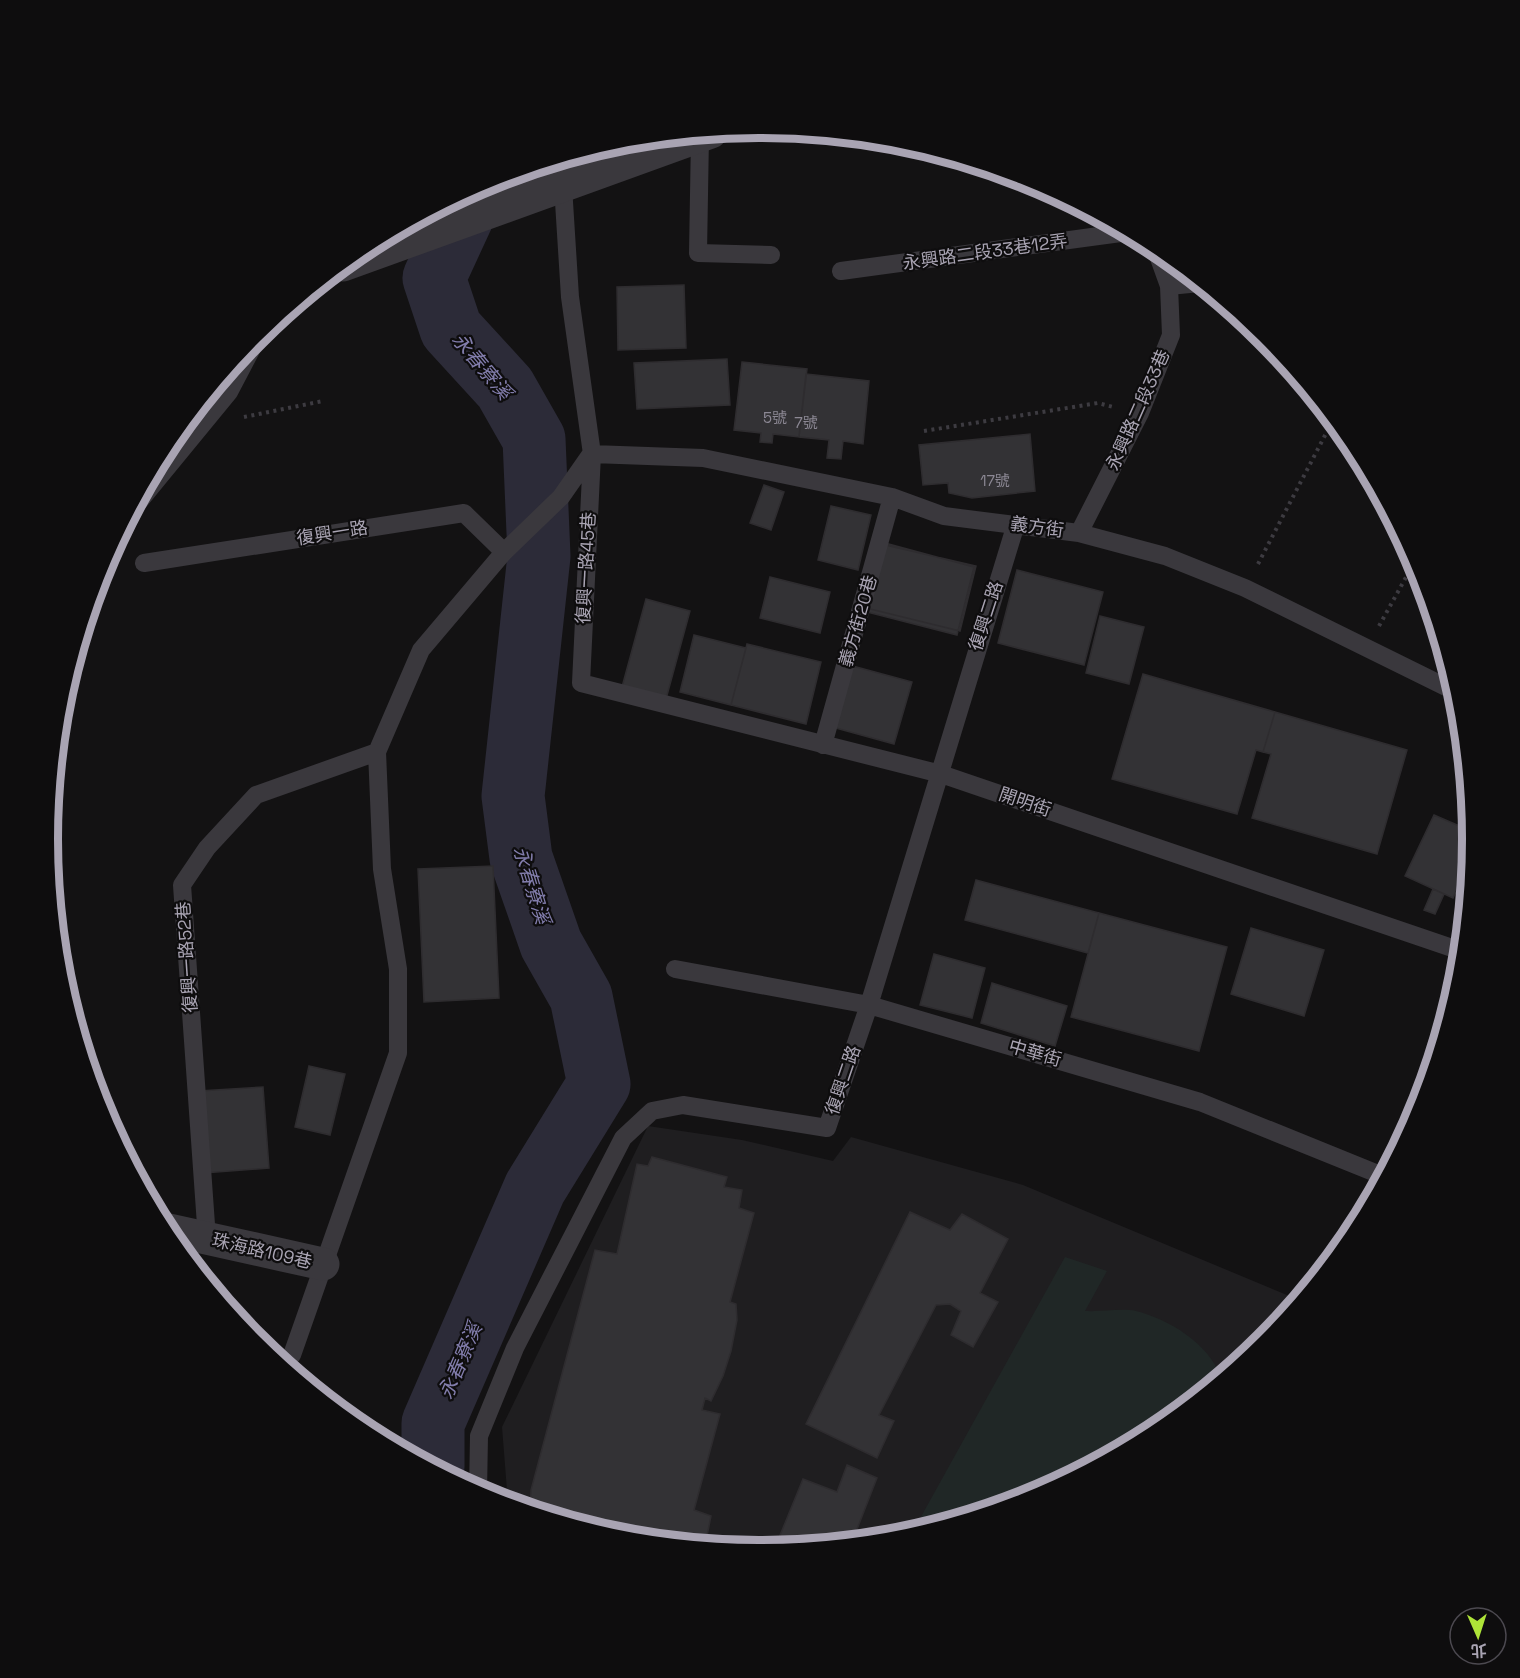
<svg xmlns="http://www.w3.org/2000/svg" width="1520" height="1678" font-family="'Space Grotesk','Noto Sans TC',sans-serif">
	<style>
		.built { fill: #1f1e20 }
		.garden { fill: #202726 }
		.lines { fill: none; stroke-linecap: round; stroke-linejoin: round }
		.river { stroke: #2c2b38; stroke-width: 63 }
		.building { fill: #333235; stroke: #2e2c2f; stroke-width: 1.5 }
		.path { stroke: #3d3b41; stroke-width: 4; stroke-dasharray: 3 4.5; stroke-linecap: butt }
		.service { stroke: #3a383d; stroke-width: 18 }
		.minor { stroke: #3a383d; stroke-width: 33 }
		.labels { text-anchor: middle; stroke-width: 4.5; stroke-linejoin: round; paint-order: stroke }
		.number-label { font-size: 15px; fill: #8c8894 }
		.street-label { font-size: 18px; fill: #a9a4b3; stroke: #0e0d0e }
		.water-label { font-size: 20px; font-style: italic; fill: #827dac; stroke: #0e0d0e }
		.rim { fill: none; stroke: #a9a4b3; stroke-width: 8 }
	</style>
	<rect width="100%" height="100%" fill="#131213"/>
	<path class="built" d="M648,1126L742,1140L833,1161L851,1137L1023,1185L1299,1300L1263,1343L1155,1431L1032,1497L899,1537L760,1551L621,1537L508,1503L502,1427Z"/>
	<path class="garden" d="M1065,1257L1107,1271L1085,1311C1101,1312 1121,1308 1136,1311C1170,1320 1208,1343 1221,1377L1155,1431L1032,1497L912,1533Z"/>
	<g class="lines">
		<path class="river" d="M433,1467V1423L535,1188L599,1084L581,997L551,944L521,858L513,796L539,556L534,439L505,388L451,329L434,278L476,187"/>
	</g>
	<path class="building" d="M684,285L686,348L618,350L617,287Z
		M727,359L730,405L637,409L634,363Z
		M742,362L807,369L799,437L773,434L772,443L760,442L761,433L734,430Z
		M806,374L869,381L863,444L843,441L841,459L827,458L829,440L799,437Z
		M1030,434L1035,491L972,498L949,493L948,483L923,485L919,445Z
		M764,485L784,492L771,530L750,523Z
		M831,506L871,515L858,570L818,560Z
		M885,543L974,567L957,635L867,612Z
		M881,544L976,566L960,631L866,608Z
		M1017,570L1103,592L1084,665L998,643Z
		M770,577L830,592L820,633L760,618Z
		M646,599L690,611L666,699L622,687Z
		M1100,616L1144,627L1129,684L1086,673Z
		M694,635L746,648L731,705L680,692Z
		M747,644L821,662L806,724L731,705Z
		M849,665L912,682L894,744L832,727Z
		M1143,674L1275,712L1263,752L1256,750L1237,814L1112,779Z
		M1275,712L1407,750L1377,854L1252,818L1271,754L1263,752Z
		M1434,815L1471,831L1470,861L1453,898L1405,876Z
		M493,866L499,998L424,1002L418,869Z
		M976,880L1099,913L1088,953L965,920Z
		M1433,889L1444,894L1435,914L1424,910Z
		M1099,913L1227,947L1199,1051L1071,1017Z
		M1251,928L1324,950L1304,1016L1231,994Z
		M934,954L985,968L972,1018L920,1005Z
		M992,983L1067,1006L1055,1046L981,1023Z
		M309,1066L345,1074L330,1135L295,1127Z
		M263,1087L269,1168L204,1173L199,1091Z
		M652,1157L727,1177L724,1187L742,1190L739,1208L754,1213L730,1302L736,1304L737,1320L731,1351L723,1376L711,1401L705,1398L702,1410L720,1414L694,1510L711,1516L705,1546L621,1537L530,1510L531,1490L595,1250L617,1254L637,1164L648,1166Z
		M910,1212L950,1230L962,1214L1008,1239L980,1293L998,1302L973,1347L951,1335L961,1311L950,1304L936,1305L879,1415L894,1421L877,1458L806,1424Z
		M847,1465L877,1478L852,1542L774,1550L803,1479L837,1492Z"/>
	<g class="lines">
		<path class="path" d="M244,417L323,401
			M924,431L1098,403L1113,407
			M1258,564L1333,420
			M1379,626L1415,561"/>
		<path class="service" d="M700,136L698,253L771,255
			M572,156L563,186L570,297L592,454L581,683L941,774L1461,951
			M841,271L1128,232
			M1169,286L1200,283
			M592,454L703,458L892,497L944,516L1079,533L1165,556L1245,588L1456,692
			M133,509L229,392L260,333
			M1079,533L1140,413L1171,335L1169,286L1155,247
			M144,563L464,513L504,552
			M823,745L892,497
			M675,969L869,1005L1200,1102L1383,1176
			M207,1239L182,885L207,848L256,795L377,752
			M292,1355L398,1053V969L382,869L377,752L421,650L504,552L561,497L591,454
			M478,1492L479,1436L515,1348L623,1138L652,1111L683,1105L827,1128L869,1005L1016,524"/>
		<path class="minor" d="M343,265L711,132
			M165,1229L323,1264"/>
	</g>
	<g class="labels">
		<g class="number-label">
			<text x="775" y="423">5號</text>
			<text x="806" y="428">7號</text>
			<text x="995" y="486">17號</text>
		</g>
		<g class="street-label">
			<text transform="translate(985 252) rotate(-8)" y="6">永興路二段33巷12弄</text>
			<text transform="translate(1138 410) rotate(-66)" y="6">永興路二段33巷</text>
			<text transform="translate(1037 527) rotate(8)" y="6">義方街</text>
			<text transform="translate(332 533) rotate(-9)" y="6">復興一路</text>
			<text transform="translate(586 568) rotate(-87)" y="6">復興一路45巷</text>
			<text transform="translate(986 616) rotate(-72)" y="6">復興二路</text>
			<text transform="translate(858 621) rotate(-74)" y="6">義方街20巷</text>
			<text transform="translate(1025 802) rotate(19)" y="6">開明街</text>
			<text transform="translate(187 957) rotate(-94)" y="6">復興一路52巷</text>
			<text transform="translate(1035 1053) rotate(16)" y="6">中華街</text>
			<text transform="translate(843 1080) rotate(-71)" y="6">復興二路</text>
			<text transform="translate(262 1251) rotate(13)" y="6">珠海路109巷</text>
		</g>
		<g class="water-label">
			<text transform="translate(482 366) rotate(50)" y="7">永春寮溪</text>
			<text transform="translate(532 885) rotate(73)" y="7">永春寮溪</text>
			<text transform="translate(460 1361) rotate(-67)" y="7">永春寮溪</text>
		</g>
	</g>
	<path d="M0 0H1520V1678H0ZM759 138H761A701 701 0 0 1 1462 839V839A701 701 0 0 1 761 1540H759A701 701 0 0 1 58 839V839A701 701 0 0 1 759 138Z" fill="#0e0d0e" fill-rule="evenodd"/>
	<path class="rim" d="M759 138H761A701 701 0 0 1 1462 839V839A701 701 0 0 1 761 1540H759A701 701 0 0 1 58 839V839A701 701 0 0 1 759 138Z"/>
	<g transform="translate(1478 1636) rotate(177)"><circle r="28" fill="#0e0d0e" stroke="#4c4950" stroke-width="1.5"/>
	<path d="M0-4.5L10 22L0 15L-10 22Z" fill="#aee438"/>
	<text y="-9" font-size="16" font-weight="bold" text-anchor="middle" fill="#a9a4b3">北</text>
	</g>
</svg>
